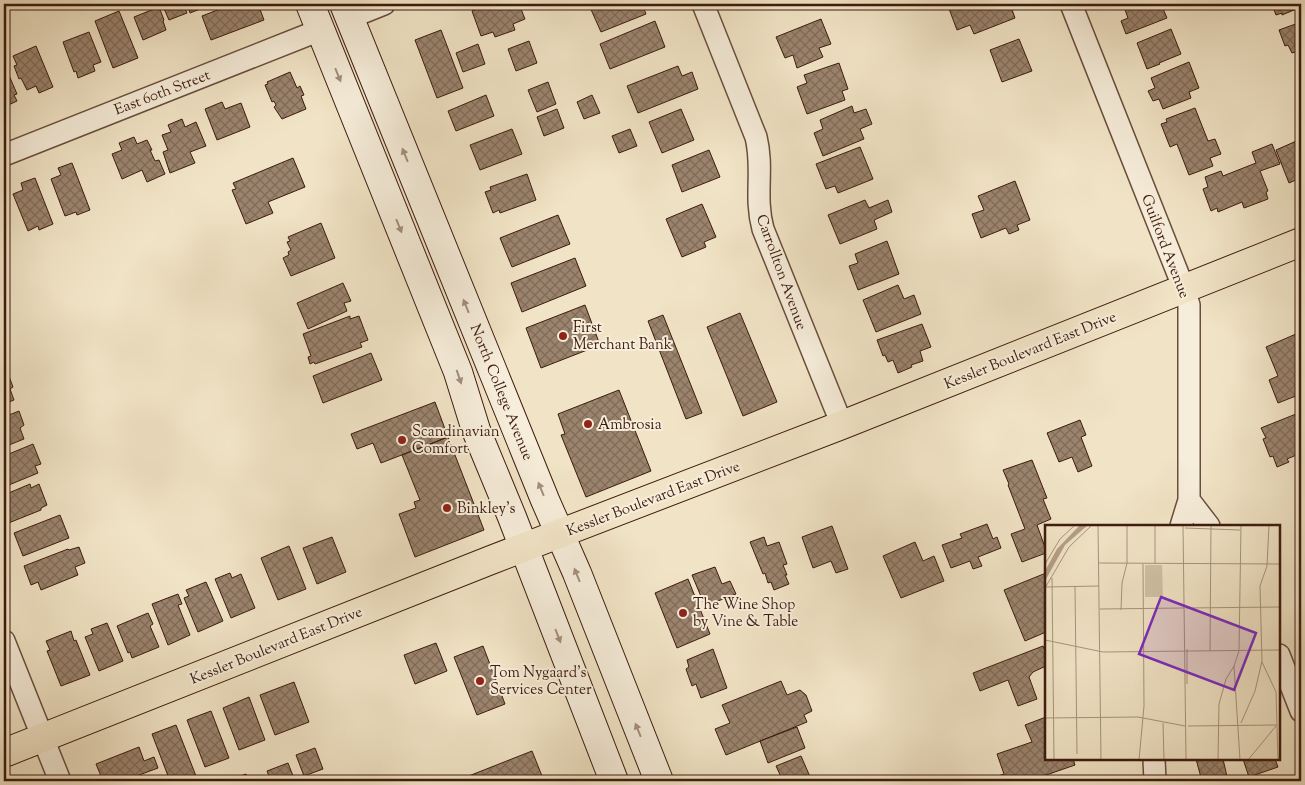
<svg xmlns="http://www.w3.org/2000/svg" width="1305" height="785" font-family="'Sorts Mill Goudy',serif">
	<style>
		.building { fill: url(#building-cross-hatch); stroke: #3d1b0e }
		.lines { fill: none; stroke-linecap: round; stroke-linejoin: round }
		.minor-casing { stroke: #6a4d3c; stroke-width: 24 }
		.secondary-casing { stroke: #3d1b0e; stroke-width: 30 }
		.primary-casing { stroke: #3d1b0e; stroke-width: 30 }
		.minor { stroke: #f6edda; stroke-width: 21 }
		.secondary { stroke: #f6edda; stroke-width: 28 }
		.primary { stroke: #f1e4c6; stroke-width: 28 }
		.oneway { fill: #a38e7e }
		.poi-dot { fill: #8f2418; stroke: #f6edda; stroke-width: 2 }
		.labels { text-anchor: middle; stroke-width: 4; stroke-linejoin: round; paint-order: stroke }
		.street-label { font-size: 15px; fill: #3d1b0e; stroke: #f6edda }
		.poi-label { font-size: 15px; fill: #3d1b0e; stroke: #f6edda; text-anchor: start }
		.inset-road { fill: none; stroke: #a9947c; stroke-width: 1 }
		.view { fill: #7b2cbf; fill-opacity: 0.15; stroke: #7b2cbf; stroke-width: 2.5 }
		.inset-edge { fill: none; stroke: #3d1b0e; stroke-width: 2.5 }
	</style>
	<defs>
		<pattern id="building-cross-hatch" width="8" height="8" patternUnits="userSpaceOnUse" patternTransform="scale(1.25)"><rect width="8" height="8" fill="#9b846e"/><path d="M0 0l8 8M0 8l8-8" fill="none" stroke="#806b59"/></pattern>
	</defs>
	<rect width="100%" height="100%" fill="#f1e4c6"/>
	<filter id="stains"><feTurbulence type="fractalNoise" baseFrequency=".004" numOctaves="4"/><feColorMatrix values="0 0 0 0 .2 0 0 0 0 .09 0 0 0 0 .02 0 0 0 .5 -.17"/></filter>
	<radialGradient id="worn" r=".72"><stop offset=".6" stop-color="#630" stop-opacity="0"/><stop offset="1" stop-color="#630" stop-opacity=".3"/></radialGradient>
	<path class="building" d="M162,4H183L187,13L169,20Z
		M187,4H213L190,13Z
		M233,4H258L264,20L211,40L202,16Z
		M491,4H519L525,19L513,24L515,30L495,37L493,32L481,36L472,11Z
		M592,4H642L646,14L601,32L589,5Z
		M952,4H1010L1015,18L974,34L970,25L957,30L948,6Z
		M1123,4H1161L1167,18L1126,34L1121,21L1128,18Z
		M1272,4H1301V7L1282,15V13L1276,15Z
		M159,7L164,20L163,21L166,30L143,40L134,17Z
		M119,11L138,58L113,68L95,21Z
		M821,19L831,44L819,48L823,57L797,68L793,55L785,58L776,37Z
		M655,21L665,47L610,69L600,44Z
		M1301,22V50L1292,53L1288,45L1285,46L1279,30Z
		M1171,29L1181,54L1159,63L1160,64L1147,69L1137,43Z
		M441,30L463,88L437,98L415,40Z
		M89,32L101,62L93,65L95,71L78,78L76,71L74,72L63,42Z
		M1019,39L1032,71L1002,82L990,50Z
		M529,41L537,63L516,71L508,49Z
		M478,44L485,64L463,72L456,53Z
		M36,46L53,87L39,93L36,86L27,90L21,78L19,79L14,66L17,65L13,56Z
		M1189,62L1199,88L1189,92L1191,98L1163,109L1159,99L1153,101L1148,91L1155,88L1151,78Z
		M839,63L848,89L842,91L845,100L807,114L797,87L807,83L804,75Z
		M5,66L17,94L14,95L17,101L4,107V67Z
		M678,66L682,76L692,72L698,89L638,113L627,86Z
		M290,72L297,88L300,86L304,95L301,96L306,109L282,119L274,107L276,105L274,101L272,102L265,85L268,84L267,82Z
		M548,82L556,104L537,112L528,90Z
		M486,95L494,116L456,131L448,111Z
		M592,95L600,113L584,119L577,102Z
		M222,102L225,109L241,103L250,127L217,140L205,109Z
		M852,106L854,113L866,109L872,124L860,129L864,139L823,156L814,133L823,129L820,120Z
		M1195,108L1208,141L1215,139L1221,154L1210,158L1213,166L1189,175L1177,144L1170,147L1161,124L1167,122L1166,119Z
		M557,109L564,128L544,136L537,117Z
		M681,109L694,140L662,153L649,122Z
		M182,119L185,127L196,122L206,146L190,152L195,163L170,173L163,152L168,150L162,135L171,132L168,125Z
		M512,129L522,154L480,170L470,145Z
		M630,129L637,146L619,153L612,136Z
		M134,137L137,144L147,140L152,150H150L155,161L159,160L165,174L147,182L142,170L122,179L112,154L122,150L119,143Z
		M1301,139V185L1298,179L1289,183L1276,150Z
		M1272,144L1280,164L1260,171L1268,191L1266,192L1268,199L1244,208L1242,202L1218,212L1217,208L1211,211L1203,189L1208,187L1205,177L1221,171L1223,176L1256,163L1252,152Z
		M860,147L873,179L838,193L835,186L826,189L816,164Z
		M709,150L720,177L682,192L672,165Z
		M293,158L305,187L268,202L273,213L246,224L232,190L236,189L233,183Z
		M72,163L90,210L77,215L76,212L65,216L51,179L61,175L58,168Z
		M527,174L536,200L500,213L499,210L493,213L485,192L491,190L490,187Z
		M35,178L53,224L39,230L38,226L28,231L13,194L23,190L21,183Z
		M1015,181L1030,220L1017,225L1019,230L1009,234L1006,228L981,238L972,214L984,210L978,196Z
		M865,200L869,208L888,200L892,212L874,220L877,229L840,244L828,215Z
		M702,204L716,237L704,242L706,247L682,257L666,219Z
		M558,215L570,244L512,267L500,238Z
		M321,223L335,258L291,276L283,258L289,255L288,252L291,250L287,242L290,241L288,237Z
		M887,241L899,274L858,290L849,266L858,263L855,254Z
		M575,258L586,286L522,312L511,283Z
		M343,283L351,301L344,303L347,311L308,329L297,303Z
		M898,285L904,299L914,295L921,314L876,332L863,300Z
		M585,305L600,345L541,368L526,328Z
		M740,313L777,402L743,416L707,327Z
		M663,315L702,413L686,419L648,321Z
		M350,316V319L359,316L368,340L360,343L362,347L315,364L314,362L310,364L308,357L311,356L303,334Z
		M922,324L931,347L920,351L923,361L911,365L912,367L898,373L893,360L888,362L885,355L883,356L877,340Z
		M1296,334L1301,346V394L1278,403L1269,380L1278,376L1266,347Z
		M371,353L382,380L323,403L313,376Z
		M4,363L13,387L10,389L14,400L4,404Z
		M619,390L651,471L586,497L561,435L565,434L558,414Z
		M435,402L448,437L381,463L373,443L357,449L351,434Z
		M19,411L24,425L20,428L24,439L4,447V417Z
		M1301,412V453L1287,459L1289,462L1277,467L1273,456L1270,457L1263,439L1266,438L1261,428Z
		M1080,420L1086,435L1081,437L1092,466L1078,472L1072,457L1059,462L1047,433Z
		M448,437L484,530L415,557L399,514L416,508L414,502L420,500L402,455Z
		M33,444L41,464L35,466L38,473L4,487V456Z
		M1032,460L1047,498L1043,499L1051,519L1037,525L1046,550V553L1022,562L1011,534L1025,529L1008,485L1009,484L1003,470Z
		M30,484L31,488L39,484L47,505L41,508V510L6,524L4,519V495Z
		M60,515L69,538L23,556L14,533Z
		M987,524L993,539L997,537L1001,548L978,557L982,566L973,569L970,561L951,568L942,545L962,538L960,534Z
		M832,526L848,569L836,573L831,561L813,568L802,537Z
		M332,537L346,572L317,584L303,548Z
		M764,537L767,546L779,542L787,564L783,565L787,575H785L789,584L774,590L771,582L768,583L765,573L763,574L750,542Z
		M915,542L923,561L934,556L944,581L901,598L883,556Z
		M289,546L306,589L278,600L261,558Z
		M79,547L85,563L75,567L78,575L41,590L38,582L31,585L24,566L68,549L69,550Z
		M715,567L722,584L730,581L736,594L705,606L692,575Z
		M230,573L232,578L241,574L255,608L231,618L215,579Z
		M1046,573V632L1025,641L1004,590Z
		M688,579L710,634L677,648L655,593Z
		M206,582L223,621L198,632L184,598L189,596L186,590Z
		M178,594L182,604L178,605L190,635L168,645L152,604Z
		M148,613L153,624L150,626L159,647L132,658L130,652L128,653L117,626Z
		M107,623L123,661L99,671L85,637L93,634L91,629Z
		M71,631L74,641L76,640L90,675L61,686L47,651L50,650L46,641Z
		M436,643L447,671L415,684L404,655Z
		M483,646L505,704L477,715L454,657Z
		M1043,646L1046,654V666L1033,672L1029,677L1037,699L1018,706L1008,680L980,691L973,673Z
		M713,649L727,688L701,698L696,684L692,686L686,669L689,667L687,660Z
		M781,681L787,695L800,690L806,695L812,711L804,715L807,722L726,755L715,729L730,723L722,705Z
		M294,682L309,722L275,735L260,695Z
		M249,697L265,740L239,750L223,708Z
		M211,711L229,758L205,767L187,720Z
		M1046,717V759H1073L1075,765L1029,781H984L1004,774L997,754L1032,742L1025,725Z
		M176,725L196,776L183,781H170L152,734Z
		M797,727L805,748L768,763L760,741Z
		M139,747L144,761L154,757L158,768L123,781H103L96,764Z
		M315,748L323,769L304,776L296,755Z
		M532,751L544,781H456Z
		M801,756L811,779L806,781H783L776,766Z
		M1196,759H1223L1228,781H1202Z
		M1243,759H1275L1278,767L1249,777Z
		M288,763L295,781H271L267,771Z
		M246,774L249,781H227Z"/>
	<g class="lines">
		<g class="minor-casing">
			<path id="minor" d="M703,4L756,137C764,169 754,196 763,229L842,425
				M1071,4L1184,289L1189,305V500L1209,526
				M349,18L384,4
				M4,155L320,30
				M1181,526L1189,500
				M4,641L60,781
				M1279,655L1301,711
				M1154,759L1155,781"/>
		</g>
		<g class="secondary-casing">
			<path id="secondary" d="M310,4L458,372L476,430L512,517L614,781
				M344,4L545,500L577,573L659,781"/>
		</g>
		<g class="primary-casing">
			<path id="primary" d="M4,753L491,560L842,425L1301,242"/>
		</g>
		<use href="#minor" class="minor"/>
		<use href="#secondary" class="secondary"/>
		<use href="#primary" class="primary"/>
	</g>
	<defs><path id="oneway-solid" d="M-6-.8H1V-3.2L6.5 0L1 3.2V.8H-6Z" transform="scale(1.25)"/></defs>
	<g class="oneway">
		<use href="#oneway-solid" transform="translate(338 75) rotate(68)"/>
		<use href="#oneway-solid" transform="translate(405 155) rotate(-112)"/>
		<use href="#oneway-solid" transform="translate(399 226) rotate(68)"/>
		<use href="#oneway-solid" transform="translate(466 306) rotate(-112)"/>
		<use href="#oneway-solid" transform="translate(459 377) rotate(71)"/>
		<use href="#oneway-solid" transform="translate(541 489) rotate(-112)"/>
		<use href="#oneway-solid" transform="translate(577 575) rotate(-112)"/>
		<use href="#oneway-solid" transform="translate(558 636) rotate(69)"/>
		<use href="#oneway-solid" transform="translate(638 730) rotate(-112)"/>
	</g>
	<g class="poi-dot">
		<circle cx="563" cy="336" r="5"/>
		<circle cx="588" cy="424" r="5"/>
		<circle cx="402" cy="440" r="5"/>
		<circle cx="447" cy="508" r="5"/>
		<circle cx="683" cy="613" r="5"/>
		<circle cx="480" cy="681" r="5"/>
	</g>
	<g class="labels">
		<g class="street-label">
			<text transform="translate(162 92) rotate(-21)" y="5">East 60th Street</text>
			<text transform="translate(1166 246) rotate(69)" y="5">Guilford Avenue</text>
			<text transform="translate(782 272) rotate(70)" y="5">Carrollton Avenue</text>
			<text transform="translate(1030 350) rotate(-22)" y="5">Kessler Boulevard East Drive</text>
			<text transform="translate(502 392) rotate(68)" y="5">North College Avenue</text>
			<text transform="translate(653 498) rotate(-21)" y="5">Kessler Boulevard East Drive</text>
			<text transform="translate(276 645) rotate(-22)" y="5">Kessler Boulevard East Drive</text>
		</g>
		<g class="poi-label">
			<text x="573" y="332">First<tspan x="573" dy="17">Merchant Bank</tspan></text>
			<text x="598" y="429">Ambrosia</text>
			<text x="412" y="436">Scandinavian<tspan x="412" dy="17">Comfort</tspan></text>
			<text x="457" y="513">Binkley's</text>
			<text x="693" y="609">The Wine Shop<tspan x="693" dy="17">by Vine &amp; Table</tspan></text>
			<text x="490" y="677">Tom Nygaard's<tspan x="490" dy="17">Services Center</tspan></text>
		</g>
	</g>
	<g transform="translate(1045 525)">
		<rect width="235" height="235" fill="#f1e4c6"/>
		<path d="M100,40H117L118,72H100Z" fill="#d2c2a7"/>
		<path d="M35,0H43L20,20L0,56V46L12,24Z" fill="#b4a087"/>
		<path class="inset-road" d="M53,0L56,235M110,0V39M138,0L141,235M140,3L195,5M54,38L235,39M0,39L15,14L30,0M7,53L9,235M1,62L54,61M30,62L32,229M0,63L24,22L47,0M141,83L235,82M55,84L139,83M76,85L77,58L82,38V0M0,115L58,127L235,125M142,124V159M165,126L166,0M217,137L231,167L233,235M0,193L93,192L140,201M118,198L119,235M196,198L210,166L217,136L215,61L222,41L224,0M143,201L232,200M94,235L99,181L98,39M173,235L174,179L181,154L189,141M195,235L189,141L194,126L196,0M203,235L231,201"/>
		<path class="view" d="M116,72L211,108L189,165L94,129Z"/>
		<rect width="235" height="235" class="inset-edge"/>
	</g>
	<rect width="1305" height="785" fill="none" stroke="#f1e4c6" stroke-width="20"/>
	<rect x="5" y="5" width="1295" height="775" fill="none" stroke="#3d1b0e" stroke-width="2.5"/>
	<rect x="10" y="10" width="1285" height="765" fill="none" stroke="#3d1b0e"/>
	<rect width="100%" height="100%" filter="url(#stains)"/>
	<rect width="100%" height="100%" fill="url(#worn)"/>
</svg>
